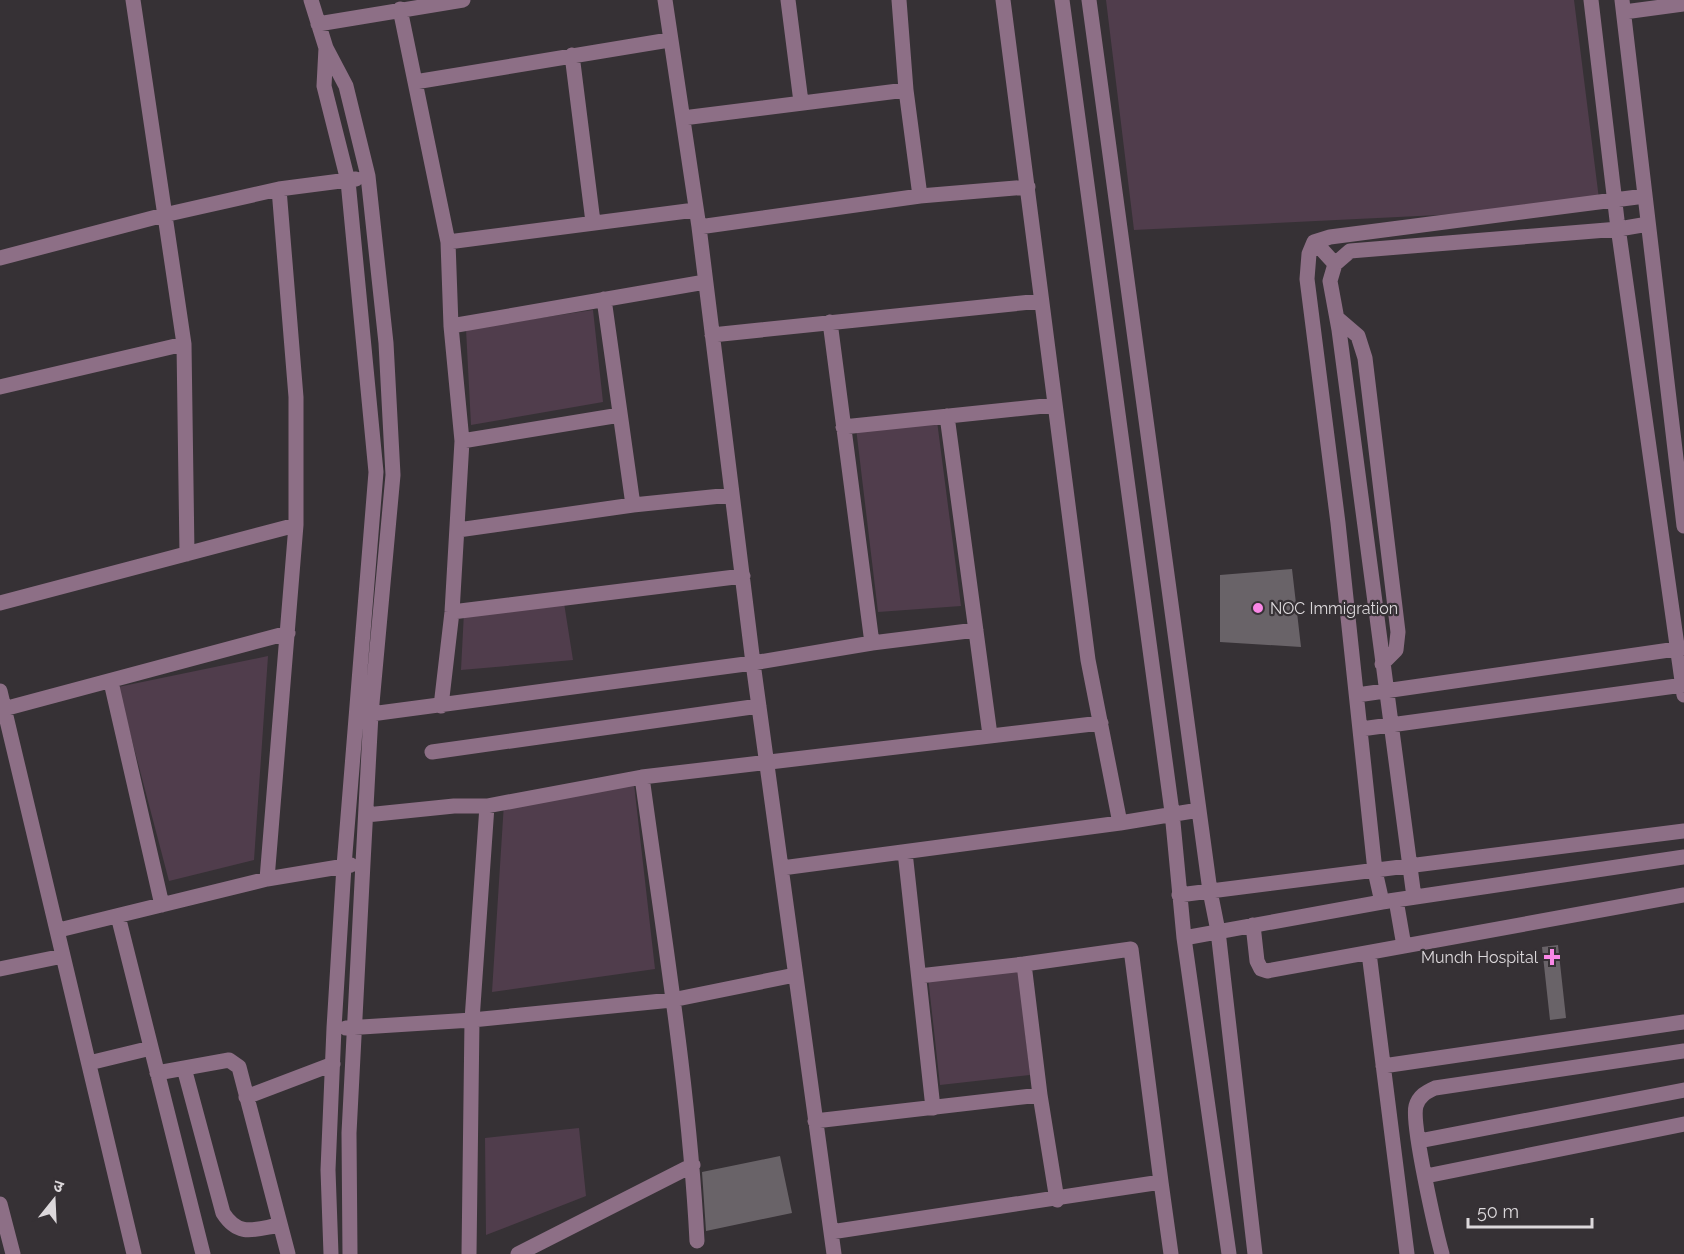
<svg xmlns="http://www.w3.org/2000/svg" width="1684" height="1254" font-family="Raleway,'Noto Sans Devanagari',sans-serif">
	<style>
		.green { fill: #503d4c }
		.building { fill: #696368 }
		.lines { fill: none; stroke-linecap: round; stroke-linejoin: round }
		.minor { stroke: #8d6f86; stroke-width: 15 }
		.poi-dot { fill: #fa87e6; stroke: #363135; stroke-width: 2 }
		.labels { text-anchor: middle; stroke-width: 4.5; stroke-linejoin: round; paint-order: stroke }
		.poi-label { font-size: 16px; fill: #dcd8db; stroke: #363135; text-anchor: start }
	</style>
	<rect width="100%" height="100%" fill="#363135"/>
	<path class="green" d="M1106,0H1574L1600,207L1134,230Z
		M593,310L603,402L471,425L466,329Z
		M937,421L961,606L878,612L856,428Z
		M564,603L573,660L461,670L464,612Z
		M268,656L254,860L169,881L118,687Z
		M634,784L655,969L492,992L504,803Z
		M1018,966L1030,1075L940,1085L928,977Z
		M579,1128L586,1196L486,1235L485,1138Z"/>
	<path class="building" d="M1292,569L1301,647L1220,642V575Z
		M1558,945L1566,1018L1550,1020L1542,947Z
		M780,1156L792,1213L706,1231L702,1172Z"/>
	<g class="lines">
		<path class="minor" d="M133,0L184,344L187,554
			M311,0L326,48L346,86L368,176L386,343L393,475L371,714L363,863L349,1133L350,1254
			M665,0L699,227L753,663L834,1254
			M788,0L801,102
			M899,0L906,90
			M1003,0L1088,660L1120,823
			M1062,0L1172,812L1184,938L1229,1254
			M1089,0L1210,891L1218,931L1255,1254
			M1591,0L1617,220L1684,695
			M1622,0L1684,526
			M400,9L448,242L451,326L462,441L452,612L441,706
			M1624,12L1684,4
			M318,24L463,0
			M326,48L324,86L348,181L376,472L344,866L334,1028L328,1170L331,1254
			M572,55L593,222
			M415,82L669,40
			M683,118L906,90L920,196
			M699,227L920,196L1028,187
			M448,242L695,210
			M1315,242L1335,264
			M0,258L164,215L279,189L356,179
			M604,299L633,505
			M1337,318L1358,336L1365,358L1398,632L1396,650L1382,664
			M830,322L872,643
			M451,326L705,282
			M712,335L1041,301
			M0,387L184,344
			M947,416L990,735
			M843,427L1054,405
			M462,441L620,415
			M458,530L633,505L731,495
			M0,603L296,525
			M452,612L743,576
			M111,682L162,905
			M0,691L134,1254
			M1357,695L1684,648
			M0,710L288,633
			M371,714L753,663L872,643L976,630
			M1361,729L1684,685
			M432,752L759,706
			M642,777C663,932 689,1086 697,1241
			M366,815L454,806H487L642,777L1101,723
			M905,852L933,1108
			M782,868L1120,823L1199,810
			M267,879L296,525V397L279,189
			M1179,895L1684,831
			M1414,897L1339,330L1330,281L1335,264L1350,251L1619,229L1648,224
			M1396,900L1404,946
			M1382,902L1375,871L1338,523L1307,279L1309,254L1314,242L1330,237L1645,196
			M118,916L203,1254
			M1253,925L1257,961L1261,969L1267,971L1684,895
			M59,930L267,879L351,865
			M1184,938L1382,902L1684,857
			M1369,953L1407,1254
			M0,969L63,956
			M919,976L1024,964
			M346,1028L472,1020L672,1000L795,975
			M89,1063L151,1048
			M1383,1066L1684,1022
			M184,1068L223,1213C239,1238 255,1229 280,1225
			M157,1073L229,1060L239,1067L288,1254
			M246,1097L333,1064
			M815,1121L1040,1095
			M1419,1141L1684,1090
			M1426,1176L1684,1124
			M1057,1200L1040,1095L1024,964L1131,949L1161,1182
			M0,1204L13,1254
			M831,1232L1161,1182L1171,1254
			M469,1254L472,1020L487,806
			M518,1254L693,1165
			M1442,1254C1436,1232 1411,1123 1416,1106C1419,1096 1426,1092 1435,1088L1684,1051"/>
	</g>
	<g class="poi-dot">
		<circle cx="1258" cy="608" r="6"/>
		<path d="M1549 948h6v6h6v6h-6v6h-6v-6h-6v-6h6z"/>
	</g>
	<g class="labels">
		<g class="poi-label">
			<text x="1270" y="614">NOC Immigration</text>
			<text x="1538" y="963" text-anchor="end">Mundh Hospital</text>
		</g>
	</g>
	<g transform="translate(54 1200) rotate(18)" stroke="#363135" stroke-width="4.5" paint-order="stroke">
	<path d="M0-4.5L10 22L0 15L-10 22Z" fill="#dcd8db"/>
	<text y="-9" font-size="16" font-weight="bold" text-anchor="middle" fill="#dcd8db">उ</text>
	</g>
	<path d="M1468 1218v9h124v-9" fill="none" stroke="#dcd8db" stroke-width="3"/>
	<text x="1477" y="1218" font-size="18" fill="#dcd8db" stroke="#363135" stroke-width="4.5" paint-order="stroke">50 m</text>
</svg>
